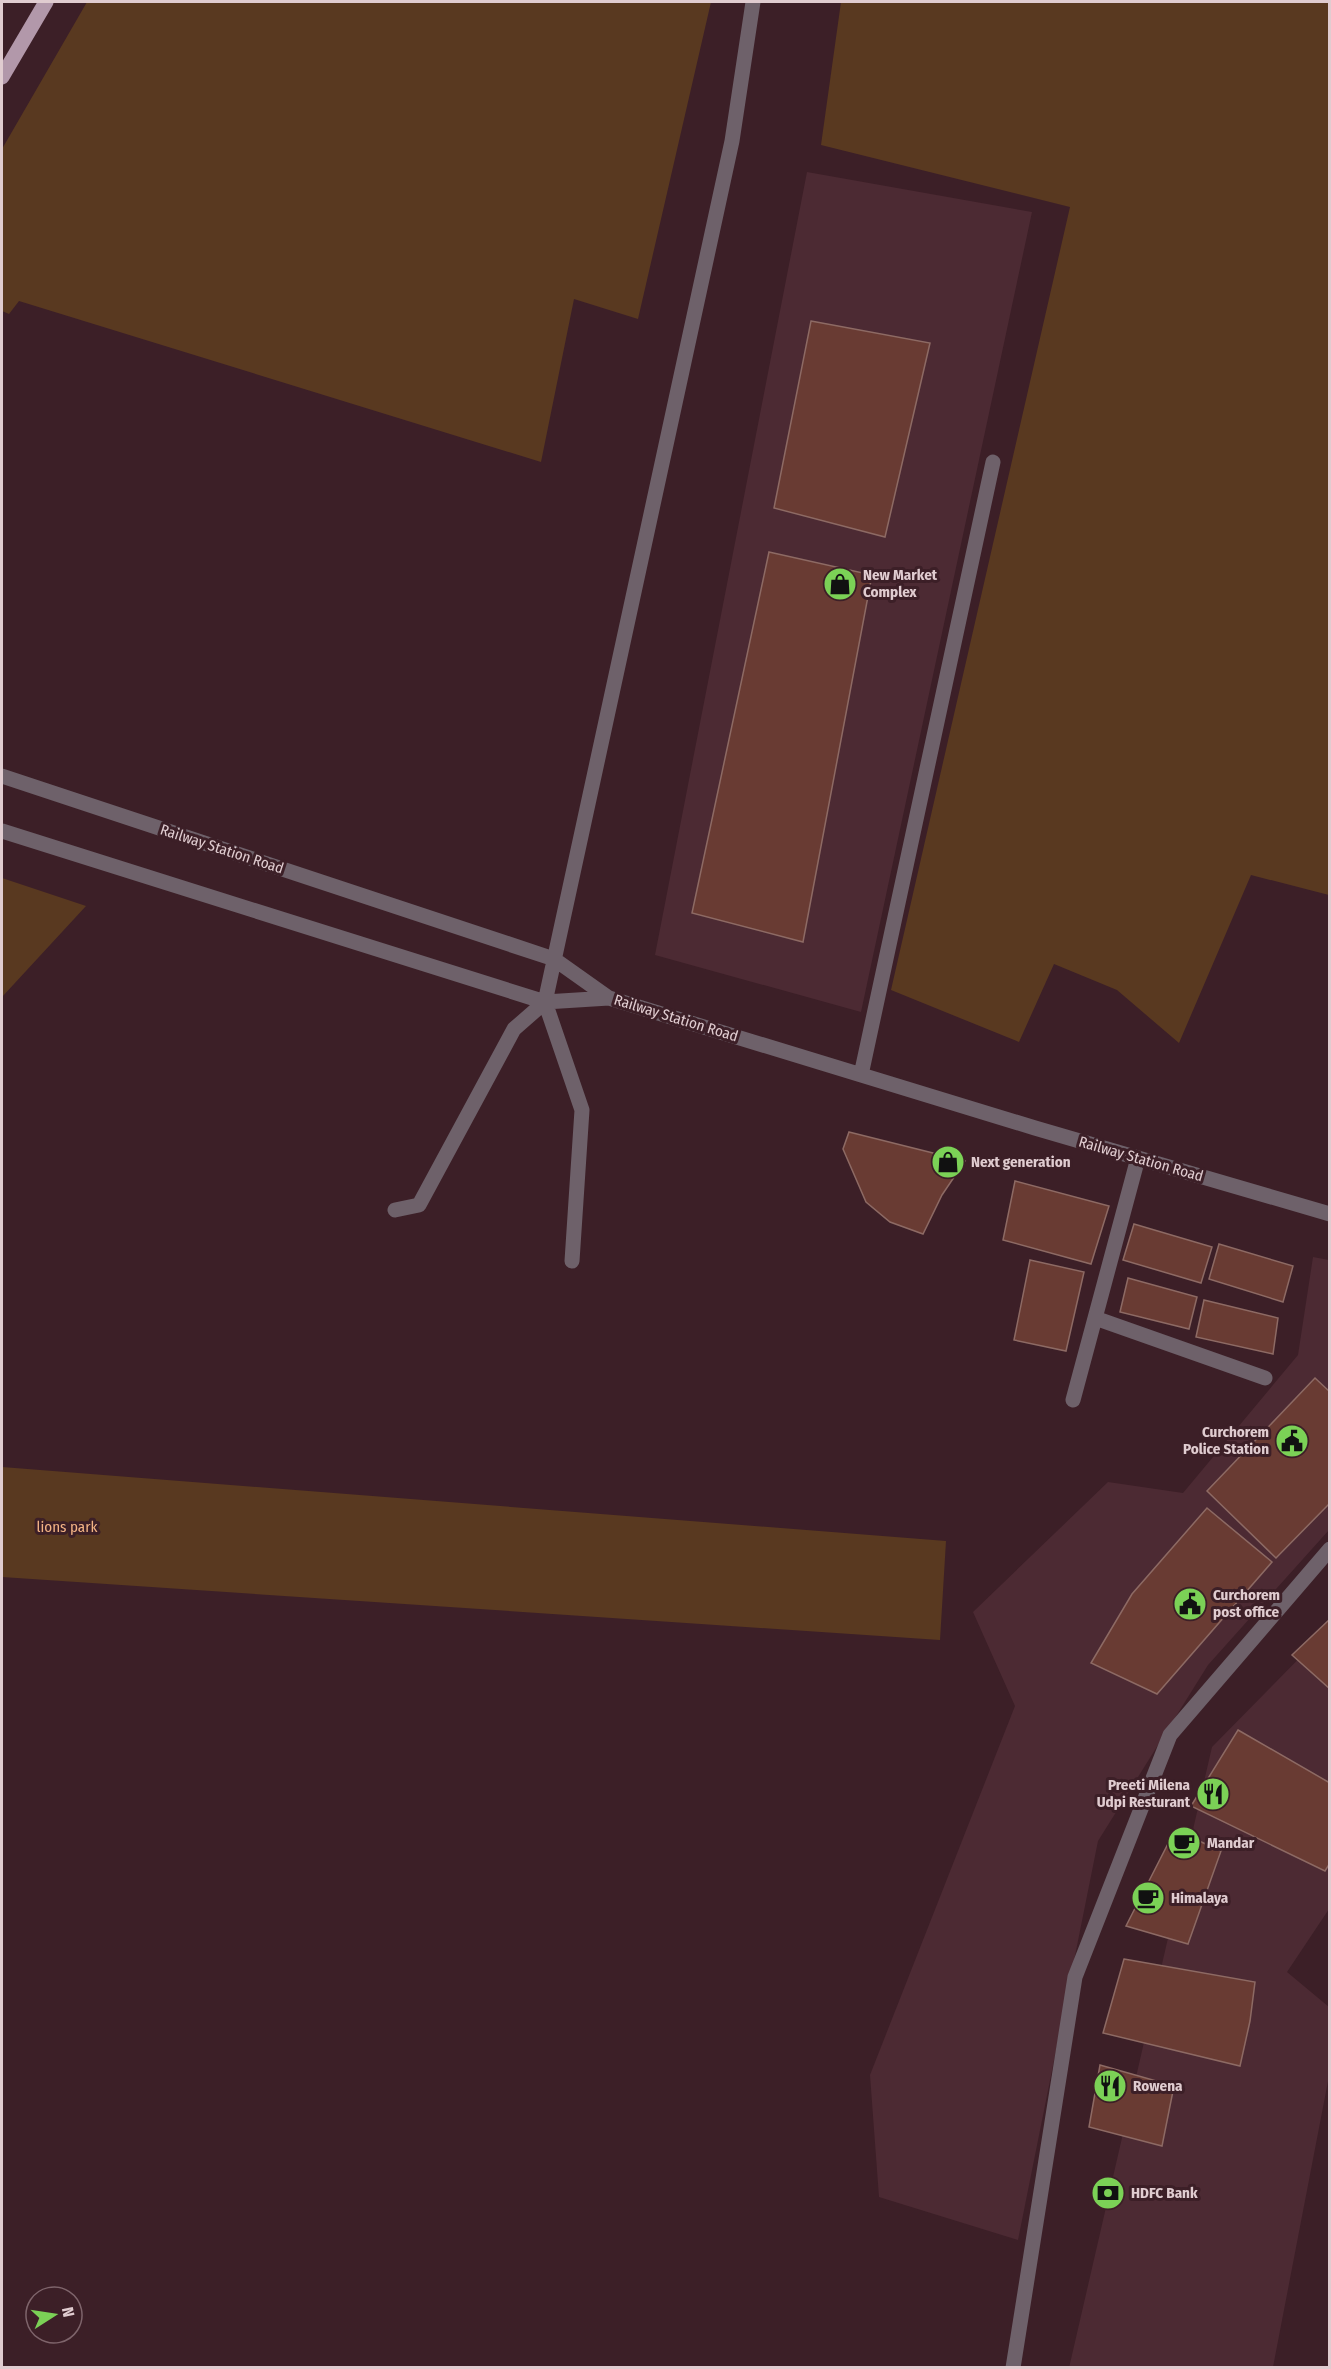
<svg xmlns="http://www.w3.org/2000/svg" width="1331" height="2369" font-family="'Fira Sans Condensed',sans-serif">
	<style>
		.built { fill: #4c2a33 }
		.green { fill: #593920 }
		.building { fill: #693b33; stroke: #8d6a64; stroke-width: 1.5 }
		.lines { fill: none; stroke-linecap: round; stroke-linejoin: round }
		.minor { stroke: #6e616a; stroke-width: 15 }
		.major { stroke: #b298aa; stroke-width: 15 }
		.labels { text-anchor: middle; stroke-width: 6; stroke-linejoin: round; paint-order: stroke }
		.poi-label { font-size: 15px; font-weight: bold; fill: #e0ccd0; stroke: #3c1f27; text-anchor: start }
		.street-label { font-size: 15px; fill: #e0ccd0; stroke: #3c1f27 }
		.park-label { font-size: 15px; fill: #f4b485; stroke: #3c1f27 }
	</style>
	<rect width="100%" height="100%" fill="#3c1f27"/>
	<path class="built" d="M807,172L1032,212L861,1012L655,955Z
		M1313,1257L1329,1260V1530L1208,1665L1098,1841L1018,2240L879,2197L870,2075L1015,1706L973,1612L1108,1482L1183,1493L1298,1355Z
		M1329,1628V1909L1287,1972L1329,2007V2076L1273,2367L1069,2368L1212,1747Z"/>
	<path class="green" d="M87,2H711L638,319L574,299L541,462L19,301L9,314L2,311V149Z
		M841,2H1329V895L1251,875L1179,1043L1117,990L1054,964L1019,1042L891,990L1070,207L821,145Z
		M2,878L86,906L2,997Z
		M2,1467L946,1541L940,1640L2,1577Z"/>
	<path class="building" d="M811,321L930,343L885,537L774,508Z
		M769,552L872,575L803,942L692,913Z
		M849,1132L965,1161L942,1195L923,1234L890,1222L866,1202L843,1149Z
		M1015,1181L1109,1206L1091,1264L1003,1240Z
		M1134,1224L1212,1247L1201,1283L1123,1260Z
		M1219,1244L1293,1266L1283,1302L1209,1279Z
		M1030,1260L1084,1272L1066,1351L1014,1340Z
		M1128,1278L1197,1297L1189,1329L1120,1312Z
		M1204,1300L1278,1318L1273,1354L1196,1337Z
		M1315,1378L1330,1392V1503L1276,1558L1207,1491Z
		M1207,1508L1272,1562L1157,1694L1091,1663L1132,1594Z
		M1330,1619V1689L1292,1655Z
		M1238,1730L1330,1783V1863L1325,1871L1191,1806Z
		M1175,1830L1221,1851L1188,1944L1126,1926Z
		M1124,1959L1255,1982L1250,2021L1240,2066L1103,2033Z
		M1100,2065L1174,2086L1162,2146L1089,2127Z"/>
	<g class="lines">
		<path class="minor" d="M2,776L554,959L609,998L1035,1128L1330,1214
			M2,831L545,1002L609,998
			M861,1075L993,462
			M395,1210L419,1205L514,1029L545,1002
			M572,1261L582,1110L545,1002L732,141L753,2
			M1095,1318L1265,1378
			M1073,1400L1138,1158
			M1013,2368L1075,1977L1170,1735L1330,1549"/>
		<path class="major" d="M2,77L46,2"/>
	</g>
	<defs>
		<g id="shop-disc" transform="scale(1.725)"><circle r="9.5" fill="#7bd156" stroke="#3c1f27"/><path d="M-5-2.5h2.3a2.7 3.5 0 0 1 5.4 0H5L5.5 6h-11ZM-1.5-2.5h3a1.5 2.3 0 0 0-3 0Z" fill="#111"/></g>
		<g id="civic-disc" transform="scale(1.725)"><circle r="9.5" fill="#7bd156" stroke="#3c1f27"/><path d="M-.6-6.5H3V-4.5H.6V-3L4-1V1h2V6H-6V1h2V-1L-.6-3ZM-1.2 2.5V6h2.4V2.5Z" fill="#111"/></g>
		<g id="restaurant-disc" transform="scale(1.725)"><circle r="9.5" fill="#7bd156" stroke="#3c1f27"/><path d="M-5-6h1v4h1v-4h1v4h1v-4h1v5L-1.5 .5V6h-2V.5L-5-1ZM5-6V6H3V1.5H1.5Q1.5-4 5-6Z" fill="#111"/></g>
		<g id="cafe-disc" transform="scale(1.725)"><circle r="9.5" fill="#7bd156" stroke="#3c1f27"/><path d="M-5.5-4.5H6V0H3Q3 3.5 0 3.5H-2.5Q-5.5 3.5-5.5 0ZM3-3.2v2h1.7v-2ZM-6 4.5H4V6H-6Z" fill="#111"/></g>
		<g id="bank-disc" transform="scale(1.725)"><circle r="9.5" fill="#7bd156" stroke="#3c1f27"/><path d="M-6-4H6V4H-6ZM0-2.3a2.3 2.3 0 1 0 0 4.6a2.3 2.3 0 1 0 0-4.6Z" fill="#111"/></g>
	</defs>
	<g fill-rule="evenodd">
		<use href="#shop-disc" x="840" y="584"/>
		<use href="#shop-disc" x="948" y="1162"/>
		<use href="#civic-disc" x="1292" y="1441"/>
		<use href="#civic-disc" x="1190" y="1604"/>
		<use href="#restaurant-disc" x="1213" y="1794"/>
		<use href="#cafe-disc" x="1184" y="1843"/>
		<use href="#cafe-disc" x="1148" y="1898"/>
		<use href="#restaurant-disc" x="1110" y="2086"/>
		<use href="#bank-disc" x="1108" y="2193"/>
	</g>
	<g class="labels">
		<g class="poi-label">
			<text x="863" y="580">New Market<tspan x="863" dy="17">Complex</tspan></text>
			<text x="971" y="1167">Next generation</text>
			<text x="1269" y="1437" text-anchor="end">Curchorem<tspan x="1269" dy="17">Police Station</tspan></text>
			<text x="1213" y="1600">Curchorem<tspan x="1213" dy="17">post office</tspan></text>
			<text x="1190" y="1790" text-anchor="end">Preeti Milena<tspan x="1190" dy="17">Udpi Resturant</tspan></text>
			<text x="1207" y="1848">Mandar</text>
			<text x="1171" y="1903">Himalaya</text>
			<text x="1133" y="2091">Rowena</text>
			<text x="1131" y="2198">HDFC Bank</text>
		</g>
		<g class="street-label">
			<text transform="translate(222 849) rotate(18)" y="5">Railway Station Road</text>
			<text transform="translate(676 1018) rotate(17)" y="5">Railway Station Road</text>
			<text transform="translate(1141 1159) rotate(16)" y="5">Railway Station Road</text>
		</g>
		<g class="park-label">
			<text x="67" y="1532">lions park</text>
		</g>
	</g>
	<rect width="1331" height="2369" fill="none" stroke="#e0ccd0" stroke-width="6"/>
	<g transform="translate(54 2315) rotate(78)"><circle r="28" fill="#3c1f27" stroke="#7e646b" stroke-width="1.5"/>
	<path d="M0-4.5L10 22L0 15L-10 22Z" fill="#7bd156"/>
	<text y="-9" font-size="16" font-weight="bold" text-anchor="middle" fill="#e0ccd0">N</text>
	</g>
</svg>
